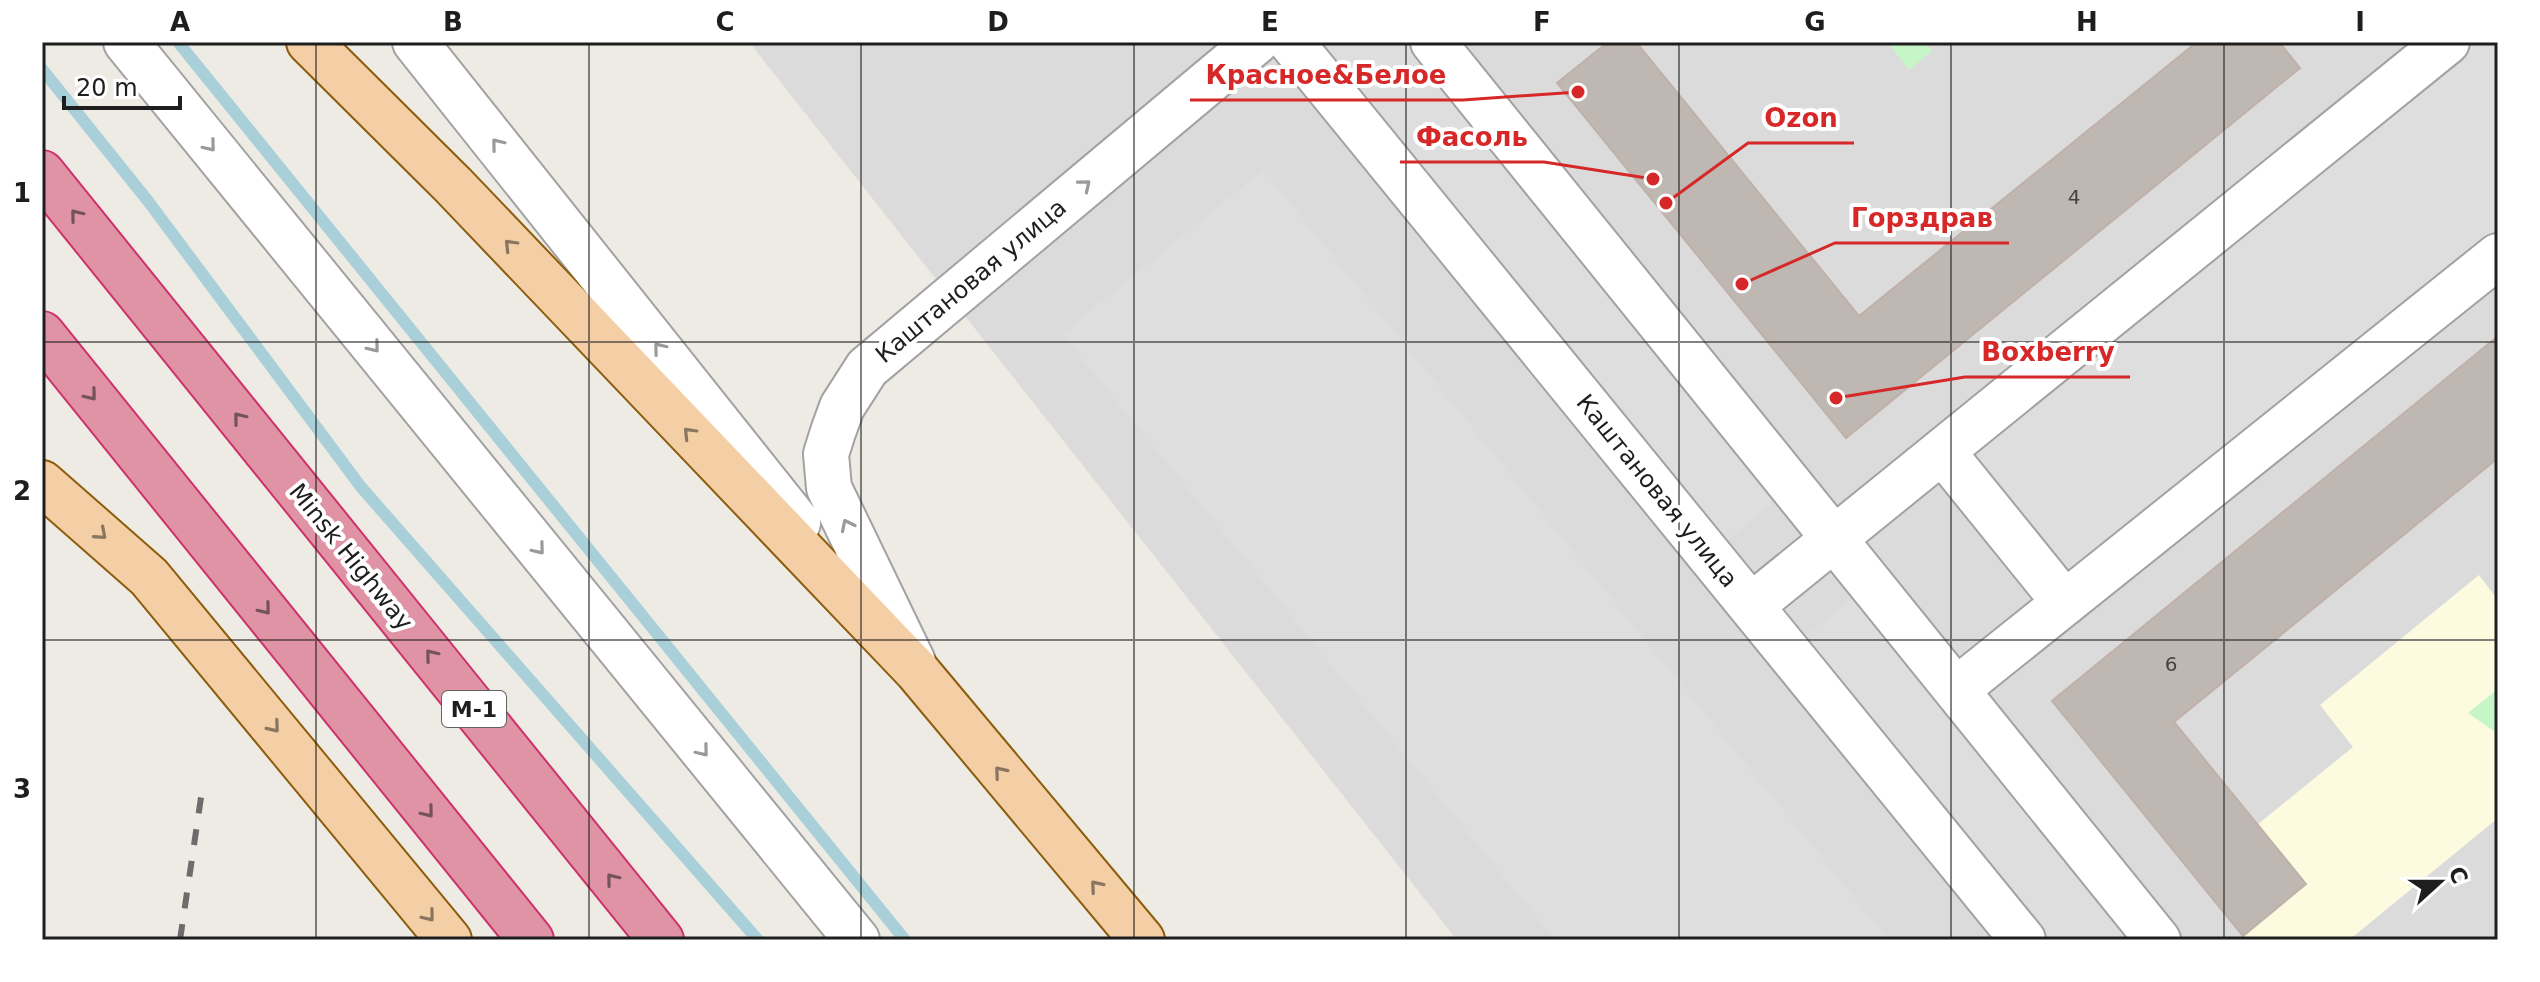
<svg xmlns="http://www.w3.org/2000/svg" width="2540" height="982" font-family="'DejaVu Sans',sans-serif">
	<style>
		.residential { fill: #dcdbdb }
		.education { fill: #fcfbe0 }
		.park { fill: #c6f5c7 }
		.parking { fill: #dedede }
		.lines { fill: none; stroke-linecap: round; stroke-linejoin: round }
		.stream { stroke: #a9d0d9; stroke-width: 12 }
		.building { fill: #bfb7b2; stroke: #bfb1a9; stroke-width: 2 }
		.minor-casing { stroke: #a2a2a2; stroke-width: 48 }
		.major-casing { stroke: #8d5c0c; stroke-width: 48 }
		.highway-casing { stroke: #cd326e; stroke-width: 48 }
		.minor { stroke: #fff; stroke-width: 44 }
		.major { stroke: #f4cea4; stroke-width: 44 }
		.highway { stroke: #e093a5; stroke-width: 44 }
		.rail { stroke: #6c6c6c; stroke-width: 6; stroke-dasharray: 16 16; stroke-linecap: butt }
		.oneway { stroke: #9a9a9a }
		.oneway2 { stroke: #75535b }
		.oneway3 { stroke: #897661 }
		.grid { fill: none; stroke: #1e1e1e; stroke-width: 2; stroke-opacity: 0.55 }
		.labels { text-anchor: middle; stroke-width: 8; stroke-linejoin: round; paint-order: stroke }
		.number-label { font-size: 20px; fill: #464443 }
		.shield { fill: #fff; stroke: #626262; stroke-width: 2 }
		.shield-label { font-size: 22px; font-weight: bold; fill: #1e1e1e }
		.street-label { font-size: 24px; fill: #1e1e1e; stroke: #fff }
		.leader { fill: none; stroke: #d62828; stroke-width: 3 }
		.callout-dot { fill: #d62828; stroke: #fff; stroke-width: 3 }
		.callout-label { font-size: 26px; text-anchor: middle; font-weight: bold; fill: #d62828; stroke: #fff; stroke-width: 8; stroke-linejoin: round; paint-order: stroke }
		.neatline { fill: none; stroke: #1e1e1e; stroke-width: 3 }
		.grid-label { font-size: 26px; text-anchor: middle; font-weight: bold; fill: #1e1e1e }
	</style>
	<rect width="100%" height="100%" fill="#eeebe5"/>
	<path class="residential" d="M749,42H2498V940H1457Z"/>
	<path class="education" d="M2479,575L2498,600V818L2349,940H2246L2111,774L2174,722L2257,825L2353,747L2320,705Z"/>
	<path class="park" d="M1887,42H1925L1932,51L1909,70Z
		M2498,689V734L2468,713Z"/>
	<path class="parking" d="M1323,42H1412L1777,500L1723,543Z
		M2477,42H2498V232L2070,581L1969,457Z
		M1263,170L1889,940H1555L1062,334Z
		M1859,593L2138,940H2048L1804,637Z"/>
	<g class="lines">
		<path class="stream" d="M178,42L905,940
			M42,69L148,201L361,487L758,940"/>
	</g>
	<path class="building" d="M1608,42H1636L1859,316L2197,42H2279L2300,68L1846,438L1557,83Z
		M2498,336V458L2174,722L2306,884L2243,936L2052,701Z"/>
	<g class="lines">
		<g class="minor-casing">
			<path id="minor" d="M126,42L857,940
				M415,42L798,523
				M1291,42L2023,940
				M1433,42L2158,940
				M1942,451L2065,603
				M1751,606L2447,42
				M913,662L829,488L826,454L833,432L842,407L867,368L1256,42
				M1956,690L2498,256"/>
		</g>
		<g class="major-casing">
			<path id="major" d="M309,42L453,185L917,671L1142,940
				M42,483L149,577L449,940"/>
		</g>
		<g class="highway-casing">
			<path id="highway" d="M42,173L661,940
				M42,334L531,940"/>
		</g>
		<use href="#minor" class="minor"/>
		<use href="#major" class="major"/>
		<use href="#highway" class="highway"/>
		<path class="rail" d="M180,940L203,784"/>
	</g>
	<defs><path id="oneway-chevron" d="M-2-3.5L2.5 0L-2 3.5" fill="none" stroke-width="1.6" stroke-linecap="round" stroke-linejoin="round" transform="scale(2)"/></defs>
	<g class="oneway">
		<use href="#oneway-chevron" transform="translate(497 144) rotate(-129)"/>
		<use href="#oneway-chevron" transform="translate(210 146) rotate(51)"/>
		<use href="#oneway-chevron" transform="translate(1085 185) rotate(-40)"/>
		<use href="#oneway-chevron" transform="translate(374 347) rotate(51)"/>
		<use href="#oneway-chevron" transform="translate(659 348) rotate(-129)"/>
		<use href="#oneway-chevron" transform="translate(847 525) rotate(-116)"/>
		<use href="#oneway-chevron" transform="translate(539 549) rotate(51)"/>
		<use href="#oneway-chevron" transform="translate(703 751) rotate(51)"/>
	</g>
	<g class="oneway2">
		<use href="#oneway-chevron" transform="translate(76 215) rotate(-129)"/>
		<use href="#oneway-chevron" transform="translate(91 395) rotate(51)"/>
		<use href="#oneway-chevron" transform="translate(239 418) rotate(-129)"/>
		<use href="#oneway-chevron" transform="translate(265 609) rotate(51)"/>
		<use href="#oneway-chevron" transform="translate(431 655) rotate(-129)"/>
		<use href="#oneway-chevron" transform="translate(428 812) rotate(51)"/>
		<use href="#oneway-chevron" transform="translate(612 879) rotate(-129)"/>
	</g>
	<g class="oneway3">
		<use href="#oneway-chevron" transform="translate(510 245) rotate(-134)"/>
		<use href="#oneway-chevron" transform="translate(689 433) rotate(-134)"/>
		<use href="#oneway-chevron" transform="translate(101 534) rotate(41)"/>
		<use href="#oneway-chevron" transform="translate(274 727) rotate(50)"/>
		<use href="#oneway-chevron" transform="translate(1000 772) rotate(-130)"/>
		<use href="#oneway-chevron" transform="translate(1096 886) rotate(-130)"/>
		<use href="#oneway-chevron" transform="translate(429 916) rotate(51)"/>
	</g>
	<path class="grid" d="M316,42V940M589,42V940M861,42V940M1134,42V940M1406,42V940M1679,42V940M1951,42V940M2224,42V940M42,342H2498M42,640H2498"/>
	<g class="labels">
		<g class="number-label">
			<text x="2074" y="204">4</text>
			<text x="2171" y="671">6</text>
		</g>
		<rect class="shield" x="442" y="691" width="64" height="36" rx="6"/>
		<g class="shield-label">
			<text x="474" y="717">М-1</text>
		</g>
		<g class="street-label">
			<text transform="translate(971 281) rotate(-40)" y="8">Каштановая улица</text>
			<text transform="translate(1657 491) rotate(51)" y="8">Каштановая улица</text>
			<text transform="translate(351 557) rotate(51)" y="8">Minsk Highway</text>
		</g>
	</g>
	<path class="leader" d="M1578 92L1463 100H1190M1666 203L1748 143H1854M1653 179L1544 162H1400M1742 284L1835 243H2009M1836 398L1965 377H2130"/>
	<g class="callout-dot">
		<circle cx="1578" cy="92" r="8"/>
		<circle cx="1666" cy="203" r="8"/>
		<circle cx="1653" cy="179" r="8"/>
		<circle cx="1742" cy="284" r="8"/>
		<circle cx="1836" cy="398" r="8"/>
	</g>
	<g class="callout-label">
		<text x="1326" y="84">Красное&amp;Белое</text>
		<text x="1801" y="127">Ozon</text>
		<text x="1472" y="146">Фасоль</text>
		<text x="1922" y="227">Горздрав</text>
		<text x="2048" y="361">Boxberry</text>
	</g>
	<rect width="2540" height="982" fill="none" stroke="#ffffff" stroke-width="88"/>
	<g transform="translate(2440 882) rotate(69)" stroke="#ffffff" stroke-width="6" paint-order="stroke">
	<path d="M0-6L14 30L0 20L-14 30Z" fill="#1e1e1e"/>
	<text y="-12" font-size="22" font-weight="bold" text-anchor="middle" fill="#1e1e1e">С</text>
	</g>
	<path d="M64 96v12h116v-12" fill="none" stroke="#1e1e1e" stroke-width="4"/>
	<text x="76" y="96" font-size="24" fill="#1e1e1e" stroke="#ffffff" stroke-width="6" paint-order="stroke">20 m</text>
	<rect x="44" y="44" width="2452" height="894" class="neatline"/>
	<g class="grid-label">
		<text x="180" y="31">A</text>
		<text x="453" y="31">B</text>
		<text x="725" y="31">C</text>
		<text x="998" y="31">D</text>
		<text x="1270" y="31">E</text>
		<text x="1542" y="31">F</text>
		<text x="1815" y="31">G</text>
		<text x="2087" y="31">H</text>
		<text x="2360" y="31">I</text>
		<text x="22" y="202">1</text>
		<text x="22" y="500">2</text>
		<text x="22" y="798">3</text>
	</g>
</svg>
